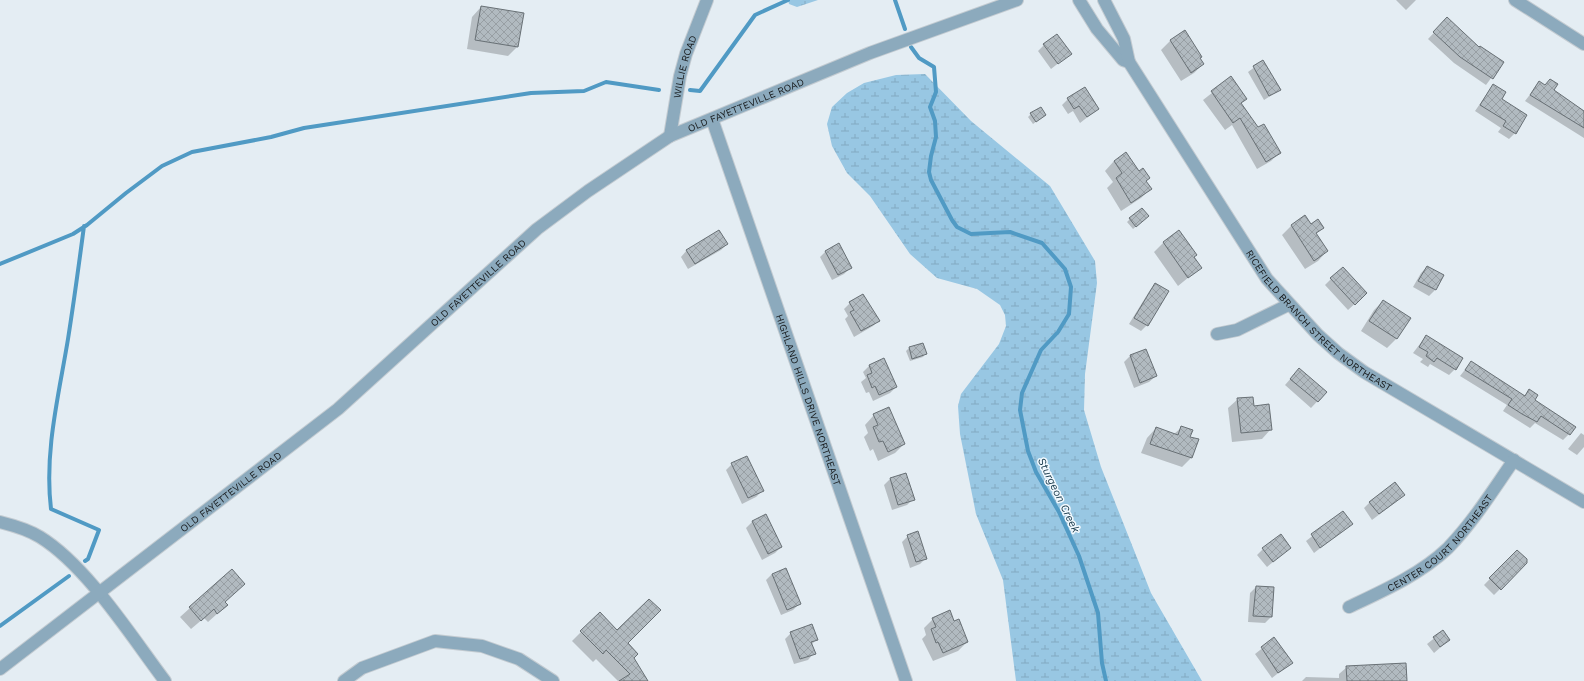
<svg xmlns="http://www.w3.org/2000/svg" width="1584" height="681" font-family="'Work Sans',sans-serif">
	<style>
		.wetland { fill: url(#wetland-marsh) }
		.shadow { fill: #0003 }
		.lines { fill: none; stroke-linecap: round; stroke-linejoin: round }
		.stream { stroke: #509ac4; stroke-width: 4 }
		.building { fill: url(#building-cross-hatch); stroke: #687075 }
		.minor-casing { stroke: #c3cbd1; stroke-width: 14 }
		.minor { stroke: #8caabd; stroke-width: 12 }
		.labels { text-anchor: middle; stroke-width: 3; stroke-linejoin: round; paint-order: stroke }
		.street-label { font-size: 10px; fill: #171a1c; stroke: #f3faff }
		.water-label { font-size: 11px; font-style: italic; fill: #17394b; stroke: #f3faff }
	</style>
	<defs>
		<pattern id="wetland-marsh" width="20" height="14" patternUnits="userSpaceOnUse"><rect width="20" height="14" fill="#98c7e3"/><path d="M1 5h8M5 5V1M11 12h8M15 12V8" fill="none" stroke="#82aac2"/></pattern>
		<pattern id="building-cross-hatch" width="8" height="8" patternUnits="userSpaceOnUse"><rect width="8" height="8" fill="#b1bac0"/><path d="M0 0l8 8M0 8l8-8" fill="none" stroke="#989fa4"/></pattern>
	</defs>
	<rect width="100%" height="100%" fill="#e4edf3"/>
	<path class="wetland" d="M788,0H818L797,7L789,4Z
		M925,74L971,121L1050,186L1095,261L1097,283L1085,374L1084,410L1101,467L1151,593L1202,681H1016L1003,580L976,514L960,434L958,406L961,394L999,344L1006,326L1005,315L1000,305L977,289L937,278L910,254L870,196L847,173L832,146L827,124L832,107L847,93L864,83L896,75Z"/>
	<path class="shadow" d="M1396,0H1416L1406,10Z
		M481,7L517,47L508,56L467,49L472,17Z
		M1447,19L1479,48L1503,62L1486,85L1454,63L1428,39Z
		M1184,31L1203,64L1194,73L1181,81L1161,50L1170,41Z
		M1044,45L1070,54L1051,69L1038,51Z
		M1263,61L1280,90L1264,100L1248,72Z
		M1231,78L1246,98L1240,104L1258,129L1279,153L1271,161L1257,169L1232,125L1225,130L1203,100Z
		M1550,80L1553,90L1584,111V138L1525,101L1539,83L1544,86Z
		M1493,85L1515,133L1509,139L1498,132L1501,128L1475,111Z
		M1068,99L1098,109L1080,123L1073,111L1068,114L1062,105Z
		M1031,114L1045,115L1033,124L1028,117Z
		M1114,161L1149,178L1146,182L1150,189L1141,198L1121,211L1107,188L1113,182L1105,171Z
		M1130,219H1145L1133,229L1127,222Z
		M1311,225L1323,228L1316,234L1327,251L1318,261L1305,269L1282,235L1291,226Z
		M1164,242L1193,257L1200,268L1178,286L1154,252Z
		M727,244L721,250L688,269L681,257L687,250Z
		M826,251L850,268L844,274L832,280L820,257Z
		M1427,267L1443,276L1435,290L1429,296L1413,287L1421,273Z
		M1342,268L1360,299L1348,310L1325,285Z
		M1156,284L1147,325L1141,331L1129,324L1150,290Z
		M1383,301L1409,318L1396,339L1387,348L1361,331L1374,310Z
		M850,303L879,320L873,326L854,337L845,319L848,316L844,309Z
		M1426,336L1455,369L1449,375L1430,364L1428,367L1420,362L1423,359L1413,353Z
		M922,344L925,354L923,357L910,361L906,351L909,348Z
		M1130,356L1156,376L1149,382L1134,388L1124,362Z
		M883,360L896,387L890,393L873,401L869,392L866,393L861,382L866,378L863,372L869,366Z
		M1471,362L1524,396L1529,390L1533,400L1569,434L1563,440L1535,423L1530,428L1503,411L1507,405L1460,376Z
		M1299,369L1326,392L1311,408L1285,385Z
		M1238,399L1253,407L1271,429L1262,439L1232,442L1228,408Z
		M874,415L904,444L895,453L878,461L873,449L870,451L864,437L868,433L865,425Z
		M1182,427L1189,437L1192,457L1182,467L1141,453L1147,438L1156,428L1174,434Z
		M1581,433L1584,435V447L1577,455L1568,449Z
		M732,464L762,491L756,497L742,504L726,470Z
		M906,474L913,499L907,505L892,510L884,485L890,479Z
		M1397,501L1372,520L1364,508L1370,502Z
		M1343,512L1351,524L1314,553L1306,541Z
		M766,515L781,547L775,553L762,560L746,528L752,522Z
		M908,536L926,558L920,564L910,568L902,542Z
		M1290,548L1267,567L1257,555L1263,549Z
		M1517,551L1526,563L1494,595L1484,585Z
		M232,570L224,602L227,605L208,622L204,618L191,629L180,617Z
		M772,574L799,604L793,610L781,615L766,580Z
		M1256,587L1271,617L1265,623L1248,622L1250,593Z
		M600,613L626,643L647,681H618L596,659L593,662L572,641Z
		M933,619L953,622L967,642L958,651L933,661L922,639L926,635L924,628Z
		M1442,632L1449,640L1434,653L1427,644Z
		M791,633L816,640L811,645L814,653L808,660L794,664L785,639Z
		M1274,639L1291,663L1272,678L1255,654Z
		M1347,667L1406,681H1302L1306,677L1339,678V674Z"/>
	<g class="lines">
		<path class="stream" d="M895,0L905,29
			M911,47L919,58L934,67L936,92L930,107L935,121L936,137L931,156L929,172L931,180L952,220L957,227L971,234L1010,232L1042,243L1065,269L1071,287L1069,314L1058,332L1041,350L1022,393L1020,410L1028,451L1036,472L1059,512L1079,556L1098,613L1102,663L1106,681
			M690,90L700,91L755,15L788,0
			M84,226C79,264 74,301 68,339C59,394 44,452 51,509L99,530L88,559L85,561
			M0,264L73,234L87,225L126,193L162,166L192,152L271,137L304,128L531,93L584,91L606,82L659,90
			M0,626L69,576"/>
	</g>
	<path class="building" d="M481,6L524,13L518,47L475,40Z
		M1447,17L1479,47L1480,46L1504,62L1493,79L1460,57L1433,32Z
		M1185,30L1202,57L1200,58L1204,64L1191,73L1170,40Z
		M1057,34L1072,54L1058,64L1043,44Z
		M1263,60L1281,90L1269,96L1253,66Z
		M1231,76L1247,99L1241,103L1258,127L1264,124L1281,153L1266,162L1240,118L1233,123L1211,91Z
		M1550,79L1558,84L1554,90L1584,111V128L1530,95L1539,81L1545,85Z
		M1493,84L1506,92L1502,99L1527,115L1516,134L1503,126L1506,121L1480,105Z
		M1085,87L1099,109L1087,117L1079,106L1074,109L1067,98Z
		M1041,107L1046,115L1036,122L1030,113Z
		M1126,152L1139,171L1143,168L1150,178L1146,181L1152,189L1131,203L1116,178L1122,173L1114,161Z
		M1142,208L1149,216L1136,227L1129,218Z
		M1305,215L1311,224L1318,219L1324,228L1316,233L1328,251L1314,261L1291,225Z
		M719,230L728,244L695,264L686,250Z
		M1179,230L1197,255L1194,257L1202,268L1188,278L1163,242Z
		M839,243L852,268L838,275L825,251Z
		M1427,266L1444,275L1436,290L1418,281Z
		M1343,267L1367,293L1355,305L1330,278Z
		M1155,283L1169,291L1148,326L1134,318Z
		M863,294L880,321L861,331L850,312L854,310L849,302Z
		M1383,300L1411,318L1397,339L1369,321Z
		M1426,335L1463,358L1456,370L1437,358L1434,362L1426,356L1428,352L1419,347Z
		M923,343L927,354L912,359L909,347Z
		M1146,349L1157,376L1140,383L1130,355Z
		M884,358L897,387L879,395L875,386L872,388L867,375L872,373L869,365Z
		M1471,361L1525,396L1529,389L1538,395L1535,400L1576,427L1570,435L1541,416L1537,422L1522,414L1508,405L1512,399L1465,370Z
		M1299,368L1327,392L1318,402L1290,379Z
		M1253,397L1254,406L1269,404L1272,430L1241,433L1237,398Z
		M889,407L905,444L888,452L883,441L879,442L873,427L878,425L873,414Z
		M1181,426L1193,430L1190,437L1199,439L1192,458L1150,444L1156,427L1178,435Z
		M747,456L764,491L748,498L731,463Z
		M906,473L915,500L898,505L890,478Z
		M1395,482L1405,495L1379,514L1369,502Z
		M1343,511L1353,524L1320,548L1311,534Z
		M766,514L782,547L768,554L752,521Z
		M918,531L927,559L916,562L907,535Z
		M1281,534L1291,548L1273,562L1262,548Z
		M1517,550L1527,559V563L1501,590L1489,578Z
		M786,568L801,604L787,610L772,574Z
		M232,569L245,584L225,602L228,605L217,614L214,609L201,621L189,607Z
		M1256,586L1274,587L1272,617L1253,616Z
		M649,599L661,610L628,643L638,654L634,658L648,681H619L630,674L606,650L603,654L580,631L600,612L617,630Z
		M950,610L954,621L959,619L968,642L943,653L938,642L936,643L931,629L936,627L932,618Z
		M812,624L818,640L811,642L816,654L800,659L790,632Z
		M1443,630L1450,640L1440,647L1433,637Z
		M1274,637L1293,663L1278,673L1261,647Z
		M1406,663L1407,681H1347L1346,666Z"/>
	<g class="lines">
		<g class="minor-casing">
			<g id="minor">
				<path d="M1079,0L1097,29L1123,60L1129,62"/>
				<path id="s1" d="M1104,0L1124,39L1129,62L1267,279L1318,335L1338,353L1364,372L1584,502"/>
				<path d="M1515,0L1584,44"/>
				<path id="s2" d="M712,119L906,681"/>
				<path id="s3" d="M670,136L680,76L686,54L707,0"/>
				<path d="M1217,334L1237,330L1288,305"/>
				<path d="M0,522C12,525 29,530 40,537C87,566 131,636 165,681"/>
				<path id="s4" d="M1349,607C1383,591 1421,574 1448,548C1474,521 1493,490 1514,460"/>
				<path id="s5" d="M0,669L338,409L537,229L588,191L670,136L870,53L1017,0"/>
				<path d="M344,681L362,668L435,641L482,646L519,659L553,681"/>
			</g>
		</g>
		<use href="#minor" class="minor"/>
	</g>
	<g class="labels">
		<g class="street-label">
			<text dy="4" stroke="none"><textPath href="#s3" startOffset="71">WILLIE ROAD</textPath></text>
			<text dy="4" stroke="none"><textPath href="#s5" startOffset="939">OLD FAYETTEVILLE ROAD</textPath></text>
			<text dy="4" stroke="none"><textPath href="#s5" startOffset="615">OLD FAYETTEVILLE ROAD</textPath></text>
			<text dy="4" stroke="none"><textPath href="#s1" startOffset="391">RICEFIELD BRANCH STREET NORTHEAST</textPath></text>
			<text dy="4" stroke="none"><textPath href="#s2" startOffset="297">HIGHLAND HILLS DRIVE NORTHEAST</textPath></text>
			<text dy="4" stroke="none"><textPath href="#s5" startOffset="291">OLD FAYETTEVILLE ROAD</textPath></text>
			<text dy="4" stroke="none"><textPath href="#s4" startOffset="113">CENTER COURT NORTHEAST</textPath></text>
		</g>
		<g class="water-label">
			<text transform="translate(1059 495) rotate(64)" y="4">Sturgeon Creek</text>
		</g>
	</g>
</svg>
